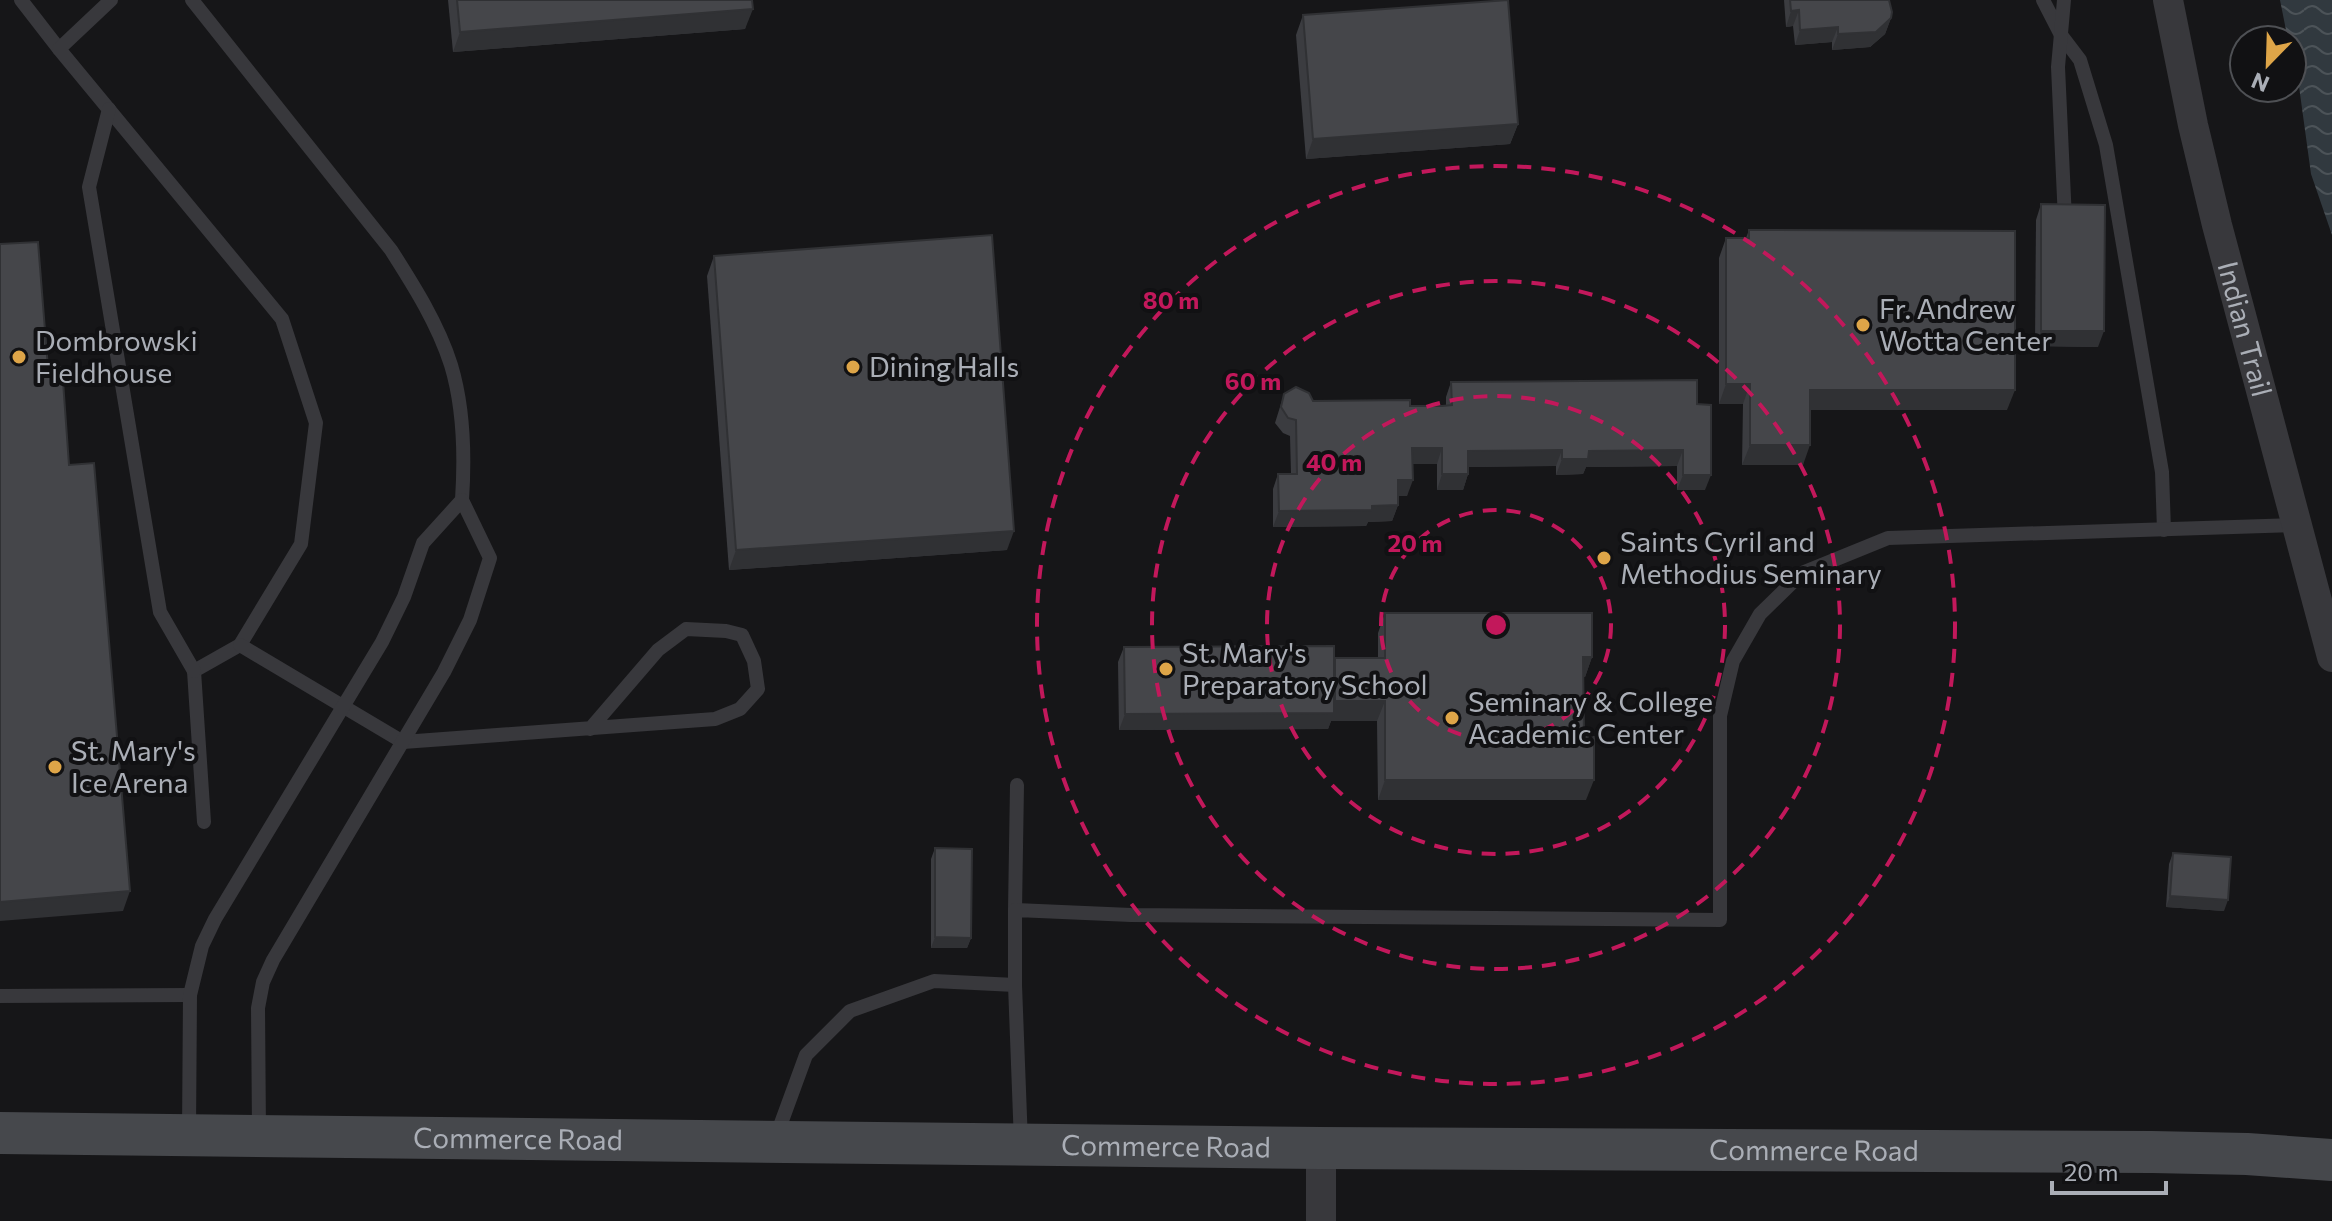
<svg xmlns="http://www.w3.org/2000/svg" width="2332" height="1221" font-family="Commissioner,sans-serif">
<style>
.water{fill:url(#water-waves)}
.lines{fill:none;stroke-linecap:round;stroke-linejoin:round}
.service{stroke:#38383c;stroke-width:14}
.minor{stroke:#38383c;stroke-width:30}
.secondary{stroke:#46484c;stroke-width:42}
.wall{fill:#3b3c40}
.shaded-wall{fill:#303134}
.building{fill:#45464a;stroke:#303134;stroke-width:2}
.ring{fill:none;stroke:#c2185b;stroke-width:4;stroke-dasharray:14 10}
.poi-dot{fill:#dea548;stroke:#111113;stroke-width:3}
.labels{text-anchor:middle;stroke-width:8;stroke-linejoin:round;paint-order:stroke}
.poi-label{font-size:28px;fill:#aaaeb6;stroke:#111113;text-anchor:start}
.street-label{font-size:28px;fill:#aaaeb6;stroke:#111113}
.centre{fill:#c2185b;stroke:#111113;stroke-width:4}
.ring-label{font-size:24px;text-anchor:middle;font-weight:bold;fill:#c2185b;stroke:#111113;stroke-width:8;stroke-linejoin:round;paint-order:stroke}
</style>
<defs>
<pattern id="water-waves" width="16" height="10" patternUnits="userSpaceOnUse" patternTransform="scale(2)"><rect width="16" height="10" fill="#31393f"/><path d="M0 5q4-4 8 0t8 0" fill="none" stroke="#4c5358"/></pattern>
</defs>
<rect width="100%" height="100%" fill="#161618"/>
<!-- water -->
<path class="water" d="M 2280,0 L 2332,0 L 2332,235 L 2311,174 L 2298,79 L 2292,55 L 2292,40 L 2288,40 Z"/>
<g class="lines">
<!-- service -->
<g class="service">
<path d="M 21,0 L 59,49"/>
<path d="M 111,0 L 59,49 L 282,319 L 316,423 L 301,544 L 240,645 L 194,671 L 204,822"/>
<path d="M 192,0 L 391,250 C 414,286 438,324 451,365 C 464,408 465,455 462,500"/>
<path d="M 2043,0 L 2061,35 L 2080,60 L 2106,145 L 2162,472 L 2164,530"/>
<path d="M 2064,0 L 2058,67 L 2065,220"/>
<path d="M 109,109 L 89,187 L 160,612 L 194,671"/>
<path d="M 240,645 L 403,742 L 715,719 L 740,709 L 758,689 L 754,661 L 742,635 L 726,631 L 686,629 L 658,650 L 590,729"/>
<path d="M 1015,910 L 1017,785"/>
<path d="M 0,996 L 190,995"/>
<path d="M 189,1132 L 190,995 L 202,946 L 215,919 L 382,642 L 404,597 L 423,543 L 462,500 L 490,558 L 470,620 L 444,672 L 273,960 L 263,982 L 258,1008 L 259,1131"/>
<path d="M 776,1137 L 806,1055 L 850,1011 L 934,981 L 1015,985"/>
<path d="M 1021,1143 L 1015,985 L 1015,910 L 1131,915 L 1720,920 L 1720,716 L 1733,661 L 1760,614 L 1802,573 L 1888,538 L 2295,525"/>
</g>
<!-- minor -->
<g class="minor">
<path id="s1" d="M 2168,0 L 2193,125 L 2217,225 L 2332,657"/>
<path d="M 1321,1221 L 1321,1148"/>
</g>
<!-- secondary -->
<path class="secondary" id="s2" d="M 0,1133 L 1321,1148 L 2152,1152 L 2247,1154 L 2332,1160"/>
</g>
<!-- wall -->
<g class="wall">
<path d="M 448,0 L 752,0 L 745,29 L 453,52 Z"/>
<path d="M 1784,0 L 1889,0 L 1891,18 L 1885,34 L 1870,47 L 1832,50 L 1832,42 L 1795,45 L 1793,26 L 1786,27 Z"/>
<path d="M 1303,15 L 1518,124 L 1510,144 L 1306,159 L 1296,35 Z"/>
<path d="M 2041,204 L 2098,347 L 2035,346 L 2036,220 Z"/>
<path d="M 1749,230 L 2007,410 L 1810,410 L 1803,465 L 1742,465 L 1743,404 L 1719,404 L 1719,258 L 1726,238 L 1746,238 Z"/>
<path d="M 714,256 L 1007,550 L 729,570 L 707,276 Z"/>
<path d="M 1451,382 L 1697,404 L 1705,490 L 1677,490 L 1677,466 L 1586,467 L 1583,474 L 1556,475 L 1556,466 L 1468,467 L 1468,474 L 1463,490 L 1437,490 L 1437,464 L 1412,464 L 1407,496 L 1398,496 L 1398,505 L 1392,521 L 1368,522 L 1366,526 L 1273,527 L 1273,489 L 1278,474 L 1291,474 L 1290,436 L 1283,433 L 1275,423 L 1284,394 L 1313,401 L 1410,406 L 1446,406 L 1446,397 Z"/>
<path d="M 1385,613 L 1592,657 L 1585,677 L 1583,677 L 1584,737 L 1586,800 L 1378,800 L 1377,721 L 1331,721 L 1328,729 L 1119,730 L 1118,662 L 1124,647 L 1334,662 L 1335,658 L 1378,658 L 1378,633 Z"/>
<path d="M 935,848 L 971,938 L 967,948 L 931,948 L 931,859 Z"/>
<path d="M 2173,853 L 2224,911 L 2166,907 L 2169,864 Z"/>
</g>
<!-- shaded-wall -->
<g class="shaded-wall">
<path d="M 753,9 L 745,29 L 453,52 L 460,32 Z"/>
<path d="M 1799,10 L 1793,26 L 1786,27 L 1791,11 Z"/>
<path d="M 1891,18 L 1885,34 L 1870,47 L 1832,50 L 1838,34 Z"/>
<path d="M 1838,27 L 1832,42 L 1795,45 L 1800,30 Z"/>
<path d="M 1518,124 L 1510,144 L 1306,159 L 1313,139 Z"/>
<path d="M 2041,331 L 2104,331 L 2098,347 L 2035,346 Z"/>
<path d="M 1726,384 L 1750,384 L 1743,404 L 1719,404 Z"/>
<path d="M 1810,390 L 2015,390 L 2007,410 L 1803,410 Z"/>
<path d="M 1750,445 L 1810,445 L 1803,465 L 1742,465 Z"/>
<path d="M 1412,448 L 1442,448 L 1437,464 L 1406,464 Z"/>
<path d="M 1562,450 L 1556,466 L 1462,467 L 1468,451 Z"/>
<path d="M 1683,450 L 1677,466 L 1586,467 L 1583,474 L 1556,475 L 1562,459 L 1589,451 Z"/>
<path d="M 1442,474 L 1468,474 L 1463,490 L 1437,490 Z"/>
<path d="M 1683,475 L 1711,475 L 1705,490 L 1677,490 Z"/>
<path d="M 1398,480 L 1413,480 L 1407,496 L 1392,496 Z"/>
<path d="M 1398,505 L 1392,521 L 1368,522 L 1366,526 L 1273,527 L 1279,511 Z"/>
<path d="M 1014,531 L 1007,550 L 729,570 L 736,550 Z"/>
<path d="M 1583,657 L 1592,657 L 1585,677 L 1576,677 Z"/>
<path d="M 1335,701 L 1385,701 L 1377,721 L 1331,721 L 1328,729 L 1119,730 L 1125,714 L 1331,713 Z"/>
<path d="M 1385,780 L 1594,780 L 1586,800 L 1378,800 Z"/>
<path d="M 130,891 L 123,911 L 0,921 L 0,902 Z"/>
<path d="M 2170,896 L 2228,900 L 2224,911 L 2166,907 Z"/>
<path d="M 935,937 L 971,938 L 967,948 L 931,948 Z"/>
</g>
<!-- building -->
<g class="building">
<path d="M 457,0 L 752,0 L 753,9 L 460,32 Z"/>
<path d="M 1508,0 L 1518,124 L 1313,139 L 1303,15 Z"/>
<path d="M 1790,0 L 1889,0 L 1892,12 L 1891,18 L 1876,32 L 1838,34 L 1838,27 L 1800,30 L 1799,10 L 1791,11 Z"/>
<path d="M 2041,204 L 2105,205 L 2104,331 L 2041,331 Z"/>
<path d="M 1749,230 L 2015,231 L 2015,390 L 1810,390 L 1810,445 L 1750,445 L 1750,384 L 1726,384 L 1726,238 L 1749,238 Z"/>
<path d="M 992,235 L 1014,531 L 736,550 L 714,256 Z"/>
<path d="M 38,242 L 48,368 L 62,367 L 69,465 L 94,463 L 130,891 L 0,902 L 0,244 Z"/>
<path d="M 1697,380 L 1697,404 L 1711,405 L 1711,475 L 1683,475 L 1683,450 L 1589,451 L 1588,459 L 1562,459 L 1562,450 L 1468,451 L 1468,474 L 1442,474 L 1442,448 L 1412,448 L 1413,480 L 1398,480 L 1398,505 L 1372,506 L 1372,510 L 1279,511 L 1278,474 L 1297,474 L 1296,420 L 1288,418 L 1281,407 L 1284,394 L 1296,387 L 1309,393 L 1313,401 L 1410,400 L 1410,406 L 1442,406 L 1452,405 L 1451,382 Z"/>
<path d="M 1385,613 L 1592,613 L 1592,657 L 1583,657 L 1584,737 L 1594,737 L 1594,780 L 1385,780 L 1385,701 L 1335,701 L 1335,658 L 1385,658 Z"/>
<path d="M 1334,646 L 1334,713 L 1125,714 L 1124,647 Z"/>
<path d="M 935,848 L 972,849 L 971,938 L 935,937 Z"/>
<path d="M 2173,853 L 2231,857 L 2228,900 L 2170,896 Z"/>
</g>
<!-- distance rings -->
<g class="ring">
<circle cx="1496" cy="625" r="115"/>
<circle cx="1496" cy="625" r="229"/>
<circle cx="1496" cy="625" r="344"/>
<circle cx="1496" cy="625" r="459"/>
</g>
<!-- markers -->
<g class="poi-dot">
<circle cx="1863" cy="325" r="8"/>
<circle cx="19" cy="357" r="8"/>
<circle cx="853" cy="367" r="8"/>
<circle cx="1604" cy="558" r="8"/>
<circle cx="1166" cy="669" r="8"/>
<circle cx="1452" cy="718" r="8"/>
<circle cx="55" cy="767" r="8"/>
</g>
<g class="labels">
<!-- poi labels -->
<g class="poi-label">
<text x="1879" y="319">Fr. Andrew<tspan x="1879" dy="32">Wotta Center</tspan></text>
<text x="35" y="351">Dombrowski<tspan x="35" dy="32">Fieldhouse</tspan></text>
<text x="869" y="377">Dining Halls</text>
<text x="1620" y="552">Saints Cyril and<tspan x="1620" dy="32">Methodius Seminary</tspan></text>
<text x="1182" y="663">St. Mary's<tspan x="1182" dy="32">Preparatory School</tspan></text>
<text x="1468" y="712">Seminary &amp; College<tspan x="1468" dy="32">Academic Center</tspan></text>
<text x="71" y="761">St. Mary's<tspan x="71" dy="32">Ice Arena</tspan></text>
</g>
<!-- street labels -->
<g class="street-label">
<text dy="10" stroke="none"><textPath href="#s1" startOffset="338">Indian Trail</textPath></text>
<text dy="10" stroke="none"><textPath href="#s2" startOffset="518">Commerce Road</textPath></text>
<text dy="10" stroke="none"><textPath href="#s2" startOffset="1166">Commerce Road</textPath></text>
<text dy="10" stroke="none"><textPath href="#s2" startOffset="1814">Commerce Road</textPath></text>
</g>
</g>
<circle cx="1496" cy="625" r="12" class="centre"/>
<g class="ring-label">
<text x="1171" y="309">80 m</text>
<text x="1253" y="390">60 m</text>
<text x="1334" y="471">40 m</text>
<text x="1415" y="552">20 m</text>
</g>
<!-- north arrow -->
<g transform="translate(2268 64) rotate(203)"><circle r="38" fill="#111113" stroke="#4e5054" stroke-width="2"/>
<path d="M0-6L14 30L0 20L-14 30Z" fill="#dea548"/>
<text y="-12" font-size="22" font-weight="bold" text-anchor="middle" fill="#aaaeb6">N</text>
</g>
<!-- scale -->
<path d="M2052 1181v12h114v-12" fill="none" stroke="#aaaeb6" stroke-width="4"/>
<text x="2064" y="1181" font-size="24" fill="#aaaeb6" stroke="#111113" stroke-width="6" paint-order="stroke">20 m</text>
</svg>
